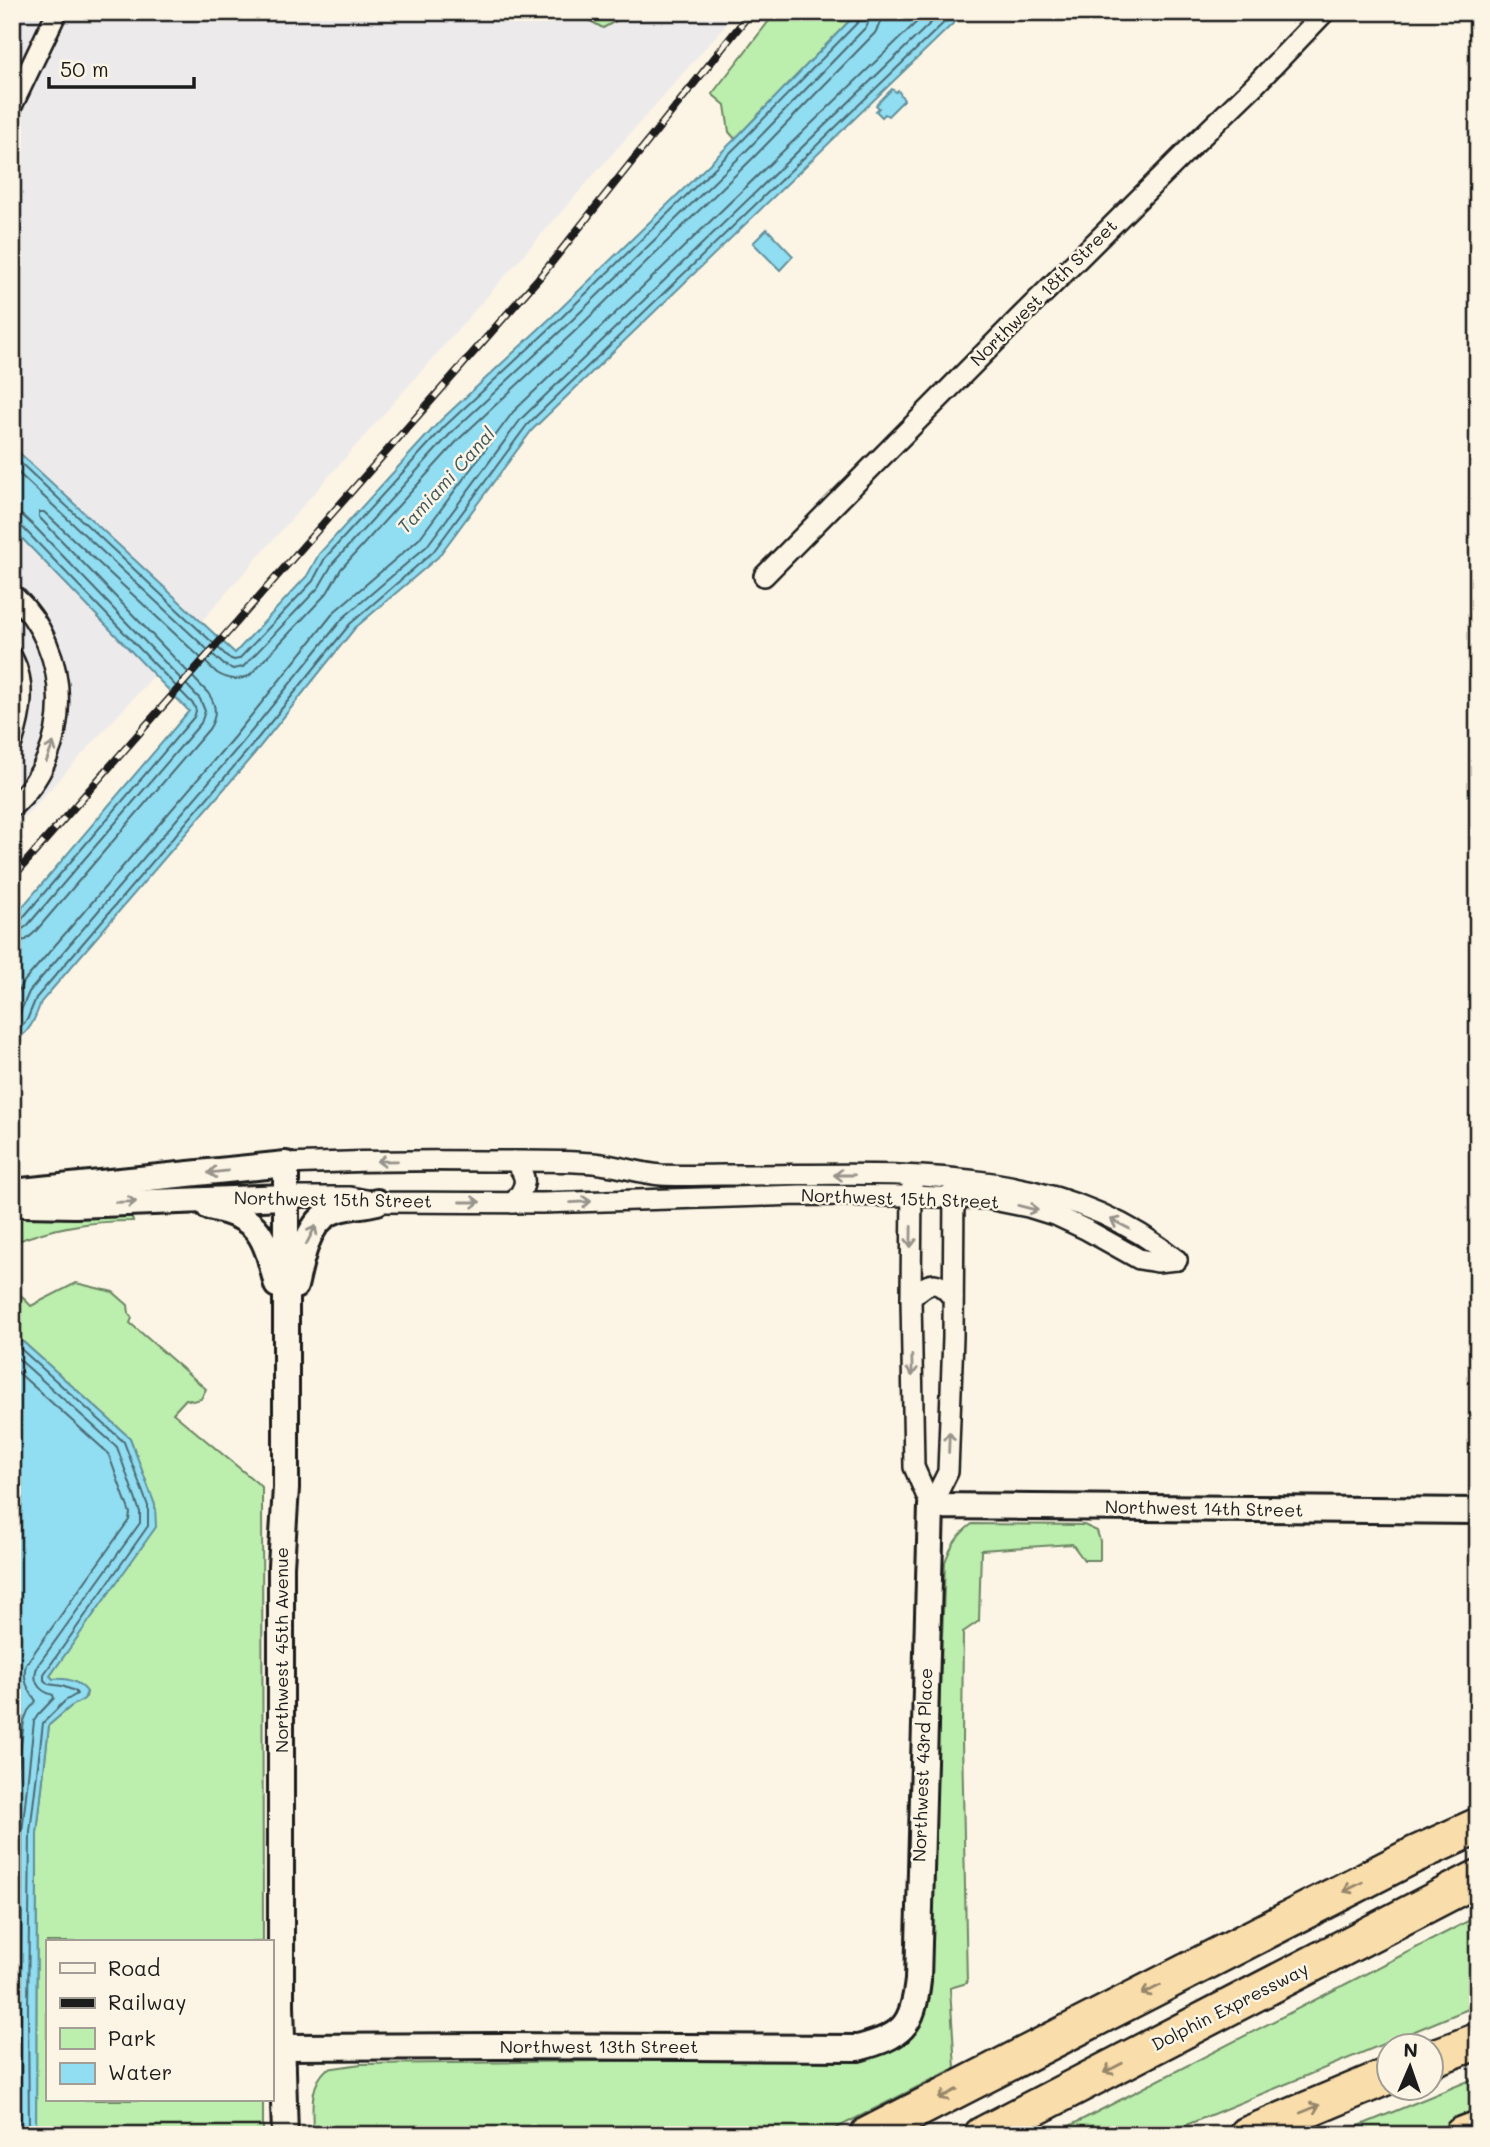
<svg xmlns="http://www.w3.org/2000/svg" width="1490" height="2147" font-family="Mali,sans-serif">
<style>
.built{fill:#edeaeb}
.green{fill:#bceead;stroke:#6c8564;stroke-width:2}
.water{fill:#91ddf1;stroke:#62909c;stroke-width:2}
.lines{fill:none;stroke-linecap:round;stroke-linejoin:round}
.shore{stroke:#4b6971;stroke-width:2}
.minor-casing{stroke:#1c1c1c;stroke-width:24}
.tertiary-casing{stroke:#1c1c1c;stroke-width:30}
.motorway-casing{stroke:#1c1c1c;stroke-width:40}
.minor{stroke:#fcf5e5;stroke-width:19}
.tertiary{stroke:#fcf5e5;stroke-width:24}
.motorway{stroke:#f9ddab;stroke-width:35}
.rail-casing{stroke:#1c1c1c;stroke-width:8}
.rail{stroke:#fcf5e5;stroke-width:5;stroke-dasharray:16;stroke-linecap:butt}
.oneway{stroke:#97938b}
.oneway2{stroke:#96866b}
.labels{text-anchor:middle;stroke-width:5;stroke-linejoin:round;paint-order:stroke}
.street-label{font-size:18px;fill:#1c1c1c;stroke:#fcf5e5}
.water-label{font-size:19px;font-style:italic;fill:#3f565c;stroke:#fcf5e5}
</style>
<rect width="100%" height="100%" fill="#fcf5e5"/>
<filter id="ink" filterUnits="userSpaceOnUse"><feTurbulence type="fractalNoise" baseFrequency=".0143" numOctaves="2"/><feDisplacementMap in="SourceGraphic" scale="14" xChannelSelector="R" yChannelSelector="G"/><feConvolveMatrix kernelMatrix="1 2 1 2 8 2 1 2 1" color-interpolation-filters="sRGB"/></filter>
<g filter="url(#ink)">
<!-- built -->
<path class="built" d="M 12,12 L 737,12 L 143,688 L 12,831 Z"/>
<!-- green -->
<g class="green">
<path d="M 574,12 L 632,12 L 603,28 Z"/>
<path d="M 776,12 L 858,12 L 735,139 L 729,132 L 725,105 L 712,94 Z"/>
<path d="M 131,1216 L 133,1221 C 91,1221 52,1227 13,1243 L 18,1255 L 12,1271 L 12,1217 Z"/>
<path d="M 76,1283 L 113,1292 L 128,1305 L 129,1313 L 132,1318 L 130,1323 L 206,1389 L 201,1399 L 193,1401 L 186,1399 L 173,1413 L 262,1487 L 263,1942 L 47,1942 L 47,2100 L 263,2100 L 263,2135 L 36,2135 L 37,1833 L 49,1725 L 70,1707 L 86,1697 L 87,1692 C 80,1682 65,1678 53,1679 L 50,1676 L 156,1510 L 130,1438 L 12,1332 L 12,1286 L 31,1306 Z"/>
<path d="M 972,1524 L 1084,1525 L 1097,1531 L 1100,1541 L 1100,1560 L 1084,1560 L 1072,1544 L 981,1550 L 979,1621 L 963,1632 L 962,1740 L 967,1983 L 950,1988 L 955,2068 L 823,2135 L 313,2135 C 313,2111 308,2086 327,2069 L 361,2064 L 866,2058 C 901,2048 923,2035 928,1997 L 945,1562 C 951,1546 958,1534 972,1524 Z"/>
<path d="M 1478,1916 L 1478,2005 L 1162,2135 L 1052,2135 Z"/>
<path d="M 1478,2077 L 1478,2115 L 1425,2135 L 1337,2135 Z"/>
</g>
<!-- water -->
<g class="water">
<path d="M 858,12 L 965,12 L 532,430 L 438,557 L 355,628 L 254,754 L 41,1002 C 35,1019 29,1035 12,1042 L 12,919 L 189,711 L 12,528 L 12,446 L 235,653 L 307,576 L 319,554 L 440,421 L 556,313 L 735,139 Z"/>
<path d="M 892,89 L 896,92 L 898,90 L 904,100 L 888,116 L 885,114 L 882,117 L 876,111 L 879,108 L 876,105 Z"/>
<path d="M 767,229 L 793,256 L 780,270 L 753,243 Z"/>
<path d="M 12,1332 L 130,1438 L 155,1505 L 156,1527 L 50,1676 L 53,1679 C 66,1678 79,1681 87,1692 L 84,1699 L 70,1707 L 49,1725 L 37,1833 L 36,2135 L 12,2135 Z"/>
</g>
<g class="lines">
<!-- shore -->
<g class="shore">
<path d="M 12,455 L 229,658 L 234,660 L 239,659 L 313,581 L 325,558 L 445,426 L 561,318 L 739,144 L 860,20 L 862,12"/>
<path d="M 12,467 L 224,665 L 233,669 L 243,667 L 319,587 L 333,563 L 452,432 L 567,325 L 746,151 L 867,26 L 871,12"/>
<path d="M 12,513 L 23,516 L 36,528 L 200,699 L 205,711 L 201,723 L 27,926 L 21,930 L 12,932"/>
<path d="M 12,522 L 19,524 L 29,534 L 194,705 L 196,711 L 194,717 L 21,920 L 12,923"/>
<path d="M 12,942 L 26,940 L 35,932 L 209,729 C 217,717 217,705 208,693 L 39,517 L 39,512 L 44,512 L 217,673 C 228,680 239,681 250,675 L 327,593 L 341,569 L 459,439 L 574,332 L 753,158 L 875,33 L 880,23 L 882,12"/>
<path d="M 12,1004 L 21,985 L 234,737 L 335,611 L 419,539 L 513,412 L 927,12"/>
<path d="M 12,1024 L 19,1015 L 29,992 L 242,743 L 343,618 L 427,546 L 521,419 L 942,12"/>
<path d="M 12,1035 L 27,1020 L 36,998 L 249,749 L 350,624 L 433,552 L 527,425 L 955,12"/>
<path d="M 12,1341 L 124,1442 L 148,1506 L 148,1526 L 44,1674 L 44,1680 L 48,1684 L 62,1686 L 75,1691 L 77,1694 L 65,1701 L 43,1723 L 30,1832 L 28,2009 L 29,2135"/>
<path d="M 12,1353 L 117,1447 L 140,1512 L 140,1523 L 38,1665 C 31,1680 38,1691 53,1695 L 54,1698 L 38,1715 L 34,1721 L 22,1833 L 20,2135"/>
<path d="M 12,1367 L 108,1453 L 130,1513 L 129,1520 L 26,1664 C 22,1680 28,1689 36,1701 L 28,1711 L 24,1721 L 12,1821"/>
</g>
<defs>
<g id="minor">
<path d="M 12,106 L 57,12"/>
<path d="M 764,576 L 1019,318 L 1190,148 L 1256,84 L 1325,12"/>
<path d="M 12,594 C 74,650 74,752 12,807"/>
<path d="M 12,657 C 27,685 21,715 12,743"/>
<path d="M 286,1164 C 353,1161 420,1160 487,1161 C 522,1161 558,1160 593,1163 C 616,1165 638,1173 661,1175 C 682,1176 703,1175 724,1175 C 878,1176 1050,1156 1177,1260"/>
<path d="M 912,1185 L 911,1298 L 914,1467 L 931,1506"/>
<path d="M 286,1197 L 350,1197 L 377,1202 L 542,1203 L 800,1195 L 912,1196 L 988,1199 L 1028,1207 L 1057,1216 L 1087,1230 L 1139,1259 L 1157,1262 L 1177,1260"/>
<path d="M 513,1203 C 527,1186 529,1178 514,1161"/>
<path d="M 911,1298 C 929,1281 937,1278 953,1298"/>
<path d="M 931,1506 L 948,1472 L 953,1337 L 954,1186"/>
</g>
<g id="tertiary">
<path d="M 12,1192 L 286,1164 L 286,1488 L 281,1566 L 281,2006 L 285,2135"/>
<path d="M 24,1204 L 75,1205 L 286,1197"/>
<path d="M 209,1207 C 261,1218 265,1236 277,1285"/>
<path d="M 295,1286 C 302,1259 306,1218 339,1209 C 351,1206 365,1205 377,1202"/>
<path d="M 283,2047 L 499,2046 L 858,2048 C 902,2036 913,2027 918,1980 L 931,1506 L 1478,1511"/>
</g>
<g id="motorway">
<path d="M 1430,2059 L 1478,2041"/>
<path d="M 868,2135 L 1414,1855 L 1478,1826"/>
<path d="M 982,2135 L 1478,1878"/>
<path d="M 1247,2135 L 1388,2076"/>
<path d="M 1462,2135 L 1478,2129"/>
</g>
</defs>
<!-- minor casing -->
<use href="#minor" class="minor-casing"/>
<!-- tertiary casing -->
<use href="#tertiary" class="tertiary-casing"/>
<!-- motorway casing -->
<use href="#motorway" class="motorway-casing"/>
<!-- minor -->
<use href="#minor" class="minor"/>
<!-- tertiary -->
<use href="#tertiary" class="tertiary"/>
<!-- motorway -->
<use href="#motorway" class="motorway"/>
<defs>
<path id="rail" d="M 12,878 L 544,272 L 751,12"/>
</defs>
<!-- rail casing -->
<use href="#rail" class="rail-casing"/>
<!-- rail -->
<use href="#rail" class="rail"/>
</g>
<!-- one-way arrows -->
<defs><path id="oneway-shaft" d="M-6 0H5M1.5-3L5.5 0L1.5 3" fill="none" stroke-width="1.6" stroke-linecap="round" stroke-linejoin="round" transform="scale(1.75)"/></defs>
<g class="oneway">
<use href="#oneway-shaft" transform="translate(50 752) rotate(-69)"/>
<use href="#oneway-shaft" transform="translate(387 1161) rotate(179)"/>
<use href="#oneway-shaft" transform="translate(218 1172) rotate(174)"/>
<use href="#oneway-shaft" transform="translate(844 1175) rotate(-180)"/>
<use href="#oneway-shaft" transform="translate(126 1202) rotate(-2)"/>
<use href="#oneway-shaft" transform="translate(470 1202)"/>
<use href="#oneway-shaft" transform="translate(581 1202) rotate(-3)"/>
<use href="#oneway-shaft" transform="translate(1028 1208) rotate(14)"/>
<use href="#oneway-shaft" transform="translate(1120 1224) rotate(-153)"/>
<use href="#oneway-shaft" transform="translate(311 1235) rotate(-63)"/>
<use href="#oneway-shaft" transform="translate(911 1237) rotate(91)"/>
<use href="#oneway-shaft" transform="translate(912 1366) rotate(89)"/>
<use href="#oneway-shaft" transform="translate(949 1442) rotate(-88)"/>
</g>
<g class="oneway2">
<use href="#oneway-shaft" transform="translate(1353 1887) rotate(153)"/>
<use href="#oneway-shaft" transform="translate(1151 1990) rotate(153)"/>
<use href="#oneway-shaft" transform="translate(1113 2068) rotate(153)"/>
<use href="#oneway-shaft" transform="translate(948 2094) rotate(153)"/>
<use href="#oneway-shaft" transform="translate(1310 2109) rotate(-22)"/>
</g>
</g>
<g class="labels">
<!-- street labels -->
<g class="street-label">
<text transform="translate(1044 293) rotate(-45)" y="6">Northwest 18th Street</text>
<text transform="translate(900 1199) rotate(2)" y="6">Northwest 15th Street</text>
<text transform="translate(333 1200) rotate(1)" y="6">Northwest 15th Street</text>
<text transform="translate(1204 1509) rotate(1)" y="6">Northwest 14th Street</text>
<text transform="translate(282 1650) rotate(-90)" y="6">Northwest 45th Avenue</text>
<text transform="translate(923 1765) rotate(-88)" y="6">Northwest 43rd Place</text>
<text transform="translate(1230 2007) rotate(-27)" y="6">Dolphin Expressway</text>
<text x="599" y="2053">Northwest 13th Street</text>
</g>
<!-- water labels -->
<g class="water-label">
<text transform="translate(446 480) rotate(-48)" y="7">Tamiami Canal</text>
</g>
</g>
<!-- margin -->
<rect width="1490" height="2147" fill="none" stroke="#fcf5e5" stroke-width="42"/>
<rect x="21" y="21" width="1448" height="2105" fill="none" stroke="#1c1c1c" stroke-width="2.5" filter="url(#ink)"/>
<!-- legend -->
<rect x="46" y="1940" width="228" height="161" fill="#fcf5e5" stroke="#a29e95" stroke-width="2"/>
<rect x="60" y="1963" width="35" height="10" fill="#fcf5e5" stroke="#a29e95" stroke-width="2"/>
<text x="108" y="1976" font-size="21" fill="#1c1c1c">Road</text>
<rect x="60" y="1998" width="35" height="10" fill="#1c1c1c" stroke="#a29e95" stroke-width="2"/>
<text x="108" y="2010" font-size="21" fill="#1c1c1c">Railway</text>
<rect x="60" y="2028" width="35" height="21" fill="#bceead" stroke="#a29e95" stroke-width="2"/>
<text x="108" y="2046" font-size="21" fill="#1c1c1c">Park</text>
<rect x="60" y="2063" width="35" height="21" fill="#91ddf1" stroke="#a29e95" stroke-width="2"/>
<text x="108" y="2080" font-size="21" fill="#1c1c1c">Water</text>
<!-- north arrow -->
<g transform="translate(1410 2067) rotate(2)"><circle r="33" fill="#fcf5e5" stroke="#a29e95" stroke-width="2"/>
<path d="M0-5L12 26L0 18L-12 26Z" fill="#1c1c1c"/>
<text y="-10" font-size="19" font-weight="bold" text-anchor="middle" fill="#1c1c1c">N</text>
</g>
<!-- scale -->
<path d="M49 77v10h145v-10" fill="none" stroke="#1c1c1c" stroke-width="3.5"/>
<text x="60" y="77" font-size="21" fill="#1c1c1c" stroke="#fcf5e5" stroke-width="5" paint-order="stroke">50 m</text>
</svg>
